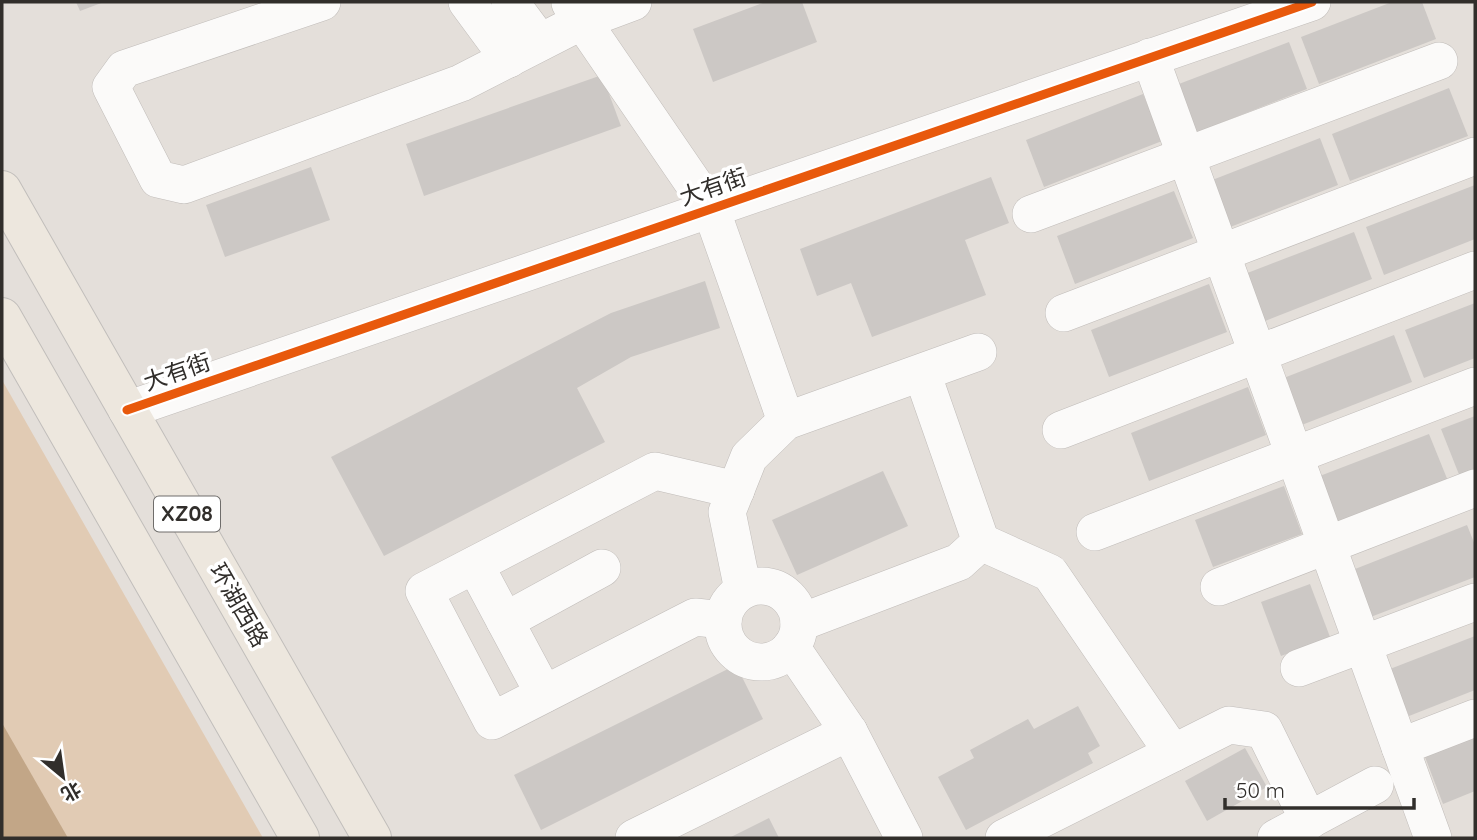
<svg xmlns="http://www.w3.org/2000/svg" width="1477" height="840" font-family="Quicksand,'Noto Sans SC',sans-serif">
<style>
.green{fill:#e1cbb4}
.water{fill:#c2a687}
.building{fill:#ccc8c5}
.lines{fill:none;stroke-linecap:round;stroke-linejoin:round}
.minor-casing{stroke:#c0bcb9;stroke-width:38}
.major-casing{stroke:#c1bebb;stroke-width:40}
.minor{stroke:#fbfaf9;stroke-width:37}
.major{stroke:#ede7de;stroke-width:38}
.cycleway-casing{stroke:#fff;stroke-width:13}
.cycleway{stroke:#e8590c;stroke-width:9}
.labels{text-anchor:middle;stroke-width:7;stroke-linejoin:round;paint-order:stroke}
.shield{fill:#fff;stroke:#6f6d6b;stroke-width:2}
.shield-label{font-size:21px;font-weight:bold;fill:#312e2b}
.street-label{font-size:23px;fill:#312e2b;stroke:#fff}
</style>
<rect width="100%" height="100%" fill="#e4dfda"/>
<!-- green -->
<path class="green" d="M 2,380 L 263,838 L 2,838 Z"/>
<!-- water -->
<path class="water" d="M 2,723 L 68,838 L 2,838 Z"/>
<!-- building -->
<g class="building">
<path d="M 76,2 L 104,2 L 80,11 Z"/>
<path d="M 765,2 L 802,2 L 817,42 L 713,82 L 693,29 Z"/>
<path d="M 1392,2 L 1422,2 L 1436,39 L 1319,84 L 1301,37 Z"/>
<path d="M 1289,42 L 1307,89 L 1190,135 L 1171,87 Z"/>
<path d="M 602,75 L 621,126 L 424,196 L 406,144 Z"/>
<path d="M 1449,88 L 1468,136 L 1350,181 L 1332,134 Z"/>
<path d="M 1143,94 L 1162,141 L 1044,187 L 1026,140 Z"/>
<path d="M 1320,138 L 1338,185 L 1220,231 L 1202,184 Z"/>
<path d="M 311,167 L 330,220 L 225,257 L 206,205 Z"/>
<path d="M 991,177 L 1009,223 L 965,240 L 986,295 L 872,337 L 851,283 L 817,296 L 800,249 Z"/>
<path d="M 1475,185 L 1475,239 L 1384,275 L 1366,227 Z"/>
<path d="M 1174,191 L 1193,238 L 1075,284 L 1057,236 Z"/>
<path d="M 1354,232 L 1372,279 L 1255,325 L 1237,277 Z"/>
<path d="M 705,281 L 720,328 L 631,357 L 577,388 L 605,442 L 384,556 L 331,457 L 611,313 Z"/>
<path d="M 1209,284 L 1227,332 L 1109,377 L 1091,330 Z"/>
<path d="M 1475,303 L 1475,358 L 1424,378 L 1405,330 Z"/>
<path d="M 1394,335 L 1412,382 L 1294,428 L 1276,381 Z"/>
<path d="M 1248,387 L 1266,435 L 1149,481 L 1131,433 Z"/>
<path d="M 1475,416 L 1475,471 L 1460,477 L 1441,429 Z"/>
<path d="M 1429,434 L 1448,481 L 1330,527 L 1312,479 Z"/>
<path d="M 883,471 L 908,526 L 797,575 L 772,520 Z"/>
<path d="M 1284,486 L 1302,534 L 1213,567 L 1195,520 Z"/>
<path d="M 1467,525 L 1475,545 L 1475,577 L 1368,618 L 1350,571 Z"/>
<path d="M 1310,584 L 1330,637 L 1281,656 L 1261,602 Z"/>
<path d="M 1475,636 L 1475,690 L 1409,716 L 1390,669 Z"/>
<path d="M 736,665 L 763,719 L 541,830 L 514,775 Z"/>
<path d="M 1078,706 L 1100,746 L 1088,753 L 1093,763 L 966,830 L 938,777 L 974,758 L 970,750 L 1028,719 L 1034,729 Z"/>
<path d="M 1475,737 L 1475,791 L 1443,804 L 1425,757 Z"/>
<path d="M 1245,748 L 1267,787 L 1207,821 L 1185,781 Z"/>
<path d="M 769,818 L 779,838 L 729,838 Z"/>
</g>
<g class="lines">
<defs>
<g id="minor">
<path d="M 322,2 L 124,69 L 111,87 L 158,179 L 184,185 L 461,83 L 582,21 L 633,2"/>
<path d="M 467,2 L 509,59"/>
<path d="M 510,2 L 540,42"/>
<path d="M 570,3 L 711,209 L 786,421"/>
<path d="M 1150,57 L 1433,838"/>
<path d="M 1031,214 L 1439,61"/>
<path d="M 1064,313 L 1475,156"/>
<path d="M 127,410 L 1312,2"/>
<path d="M 1061,430 L 1475,270"/>
<path d="M 1095,532 L 1475,386"/>
<path d="M 981,542 L 1050,573 L 1173,753"/>
<path d="M 475,565 L 544,694"/>
<circle cx="761" cy="624" r="38"/>
<path d="M 1219,587 L 1475,488"/>
<path d="M 743,590 L 727,512 L 749,457 L 786,421 L 978,352"/>
<path d="M 723,620 L 695,617 L 492,721 L 424,591 L 655,471 L 736,490"/>
<path d="M 505,621 L 602,568"/>
<path d="M 799,623 L 959,562 L 981,542 L 922,373"/>
<path d="M 791,647 L 849,732 L 904,838"/>
<path d="M 1299,668 L 1475,602"/>
<path d="M 1400,747 L 1475,718"/>
<path d="M 634,838 L 849,732"/>
<path d="M 1004,838 L 1229,725 L 1264,730 L 1309,821"/>
<path d="M 1276,838 L 1375,785"/>
</g>
<g id="major">
<path d="M 2,190 L 372,838"/>
<path d="M 2,317 L 300,838"/>
</g>
</defs>
<!-- minor casing -->
<use href="#minor" class="minor-casing"/>
<!-- major casing -->
<use href="#major" class="major-casing"/>
<!-- minor -->
<use href="#minor" class="minor"/>
<!-- major -->
<use href="#major" class="major"/>
<defs>
<path id="cycleway" d="M 127,410 L 1312,2"/>
</defs>
<!-- cycleway casing -->
<use href="#cycleway" class="cycleway-casing"/>
<!-- cycleway -->
<use href="#cycleway" class="cycleway"/>
</g>
<g class="labels">
<!-- shield labels -->
<rect class="shield" x="154" y="496.5" width="66" height="35" rx="5"/>
<g class="shield-label">
<text x="187" y="521">XZ08</text>
</g>
<!-- street labels -->
<g class="street-label">
<text transform="translate(713 187) rotate(-19)" y="8">大有街</text>
<text transform="translate(177 372) rotate(-19)" y="8">大有街</text>
<text transform="translate(239 605) rotate(60)" y="8">环湖西路</text>
</g>
</g>
<!-- border -->
<rect width="1477" height="840" fill="none" stroke="#312e2b" stroke-width="7"/>
<!-- north arrow -->
<g transform="translate(63 777) rotate(151)" stroke="#ffffff" stroke-width="5" paint-order="stroke">
<path d="M0-5L12 26L0 18L-12 26Z" fill="#312e2b"/>
<text y="-10" font-size="19" font-weight="bold" text-anchor="middle" fill="#312e2b">北</text>
</g>
<!-- scale -->
<path d="M1225 798v10h189v-10" fill="none" stroke="#312e2b" stroke-width="3.5"/>
<text x="1236" y="798" font-size="21" fill="#312e2b" stroke="#ffffff" stroke-width="5" paint-order="stroke">50 m</text>
</svg>
